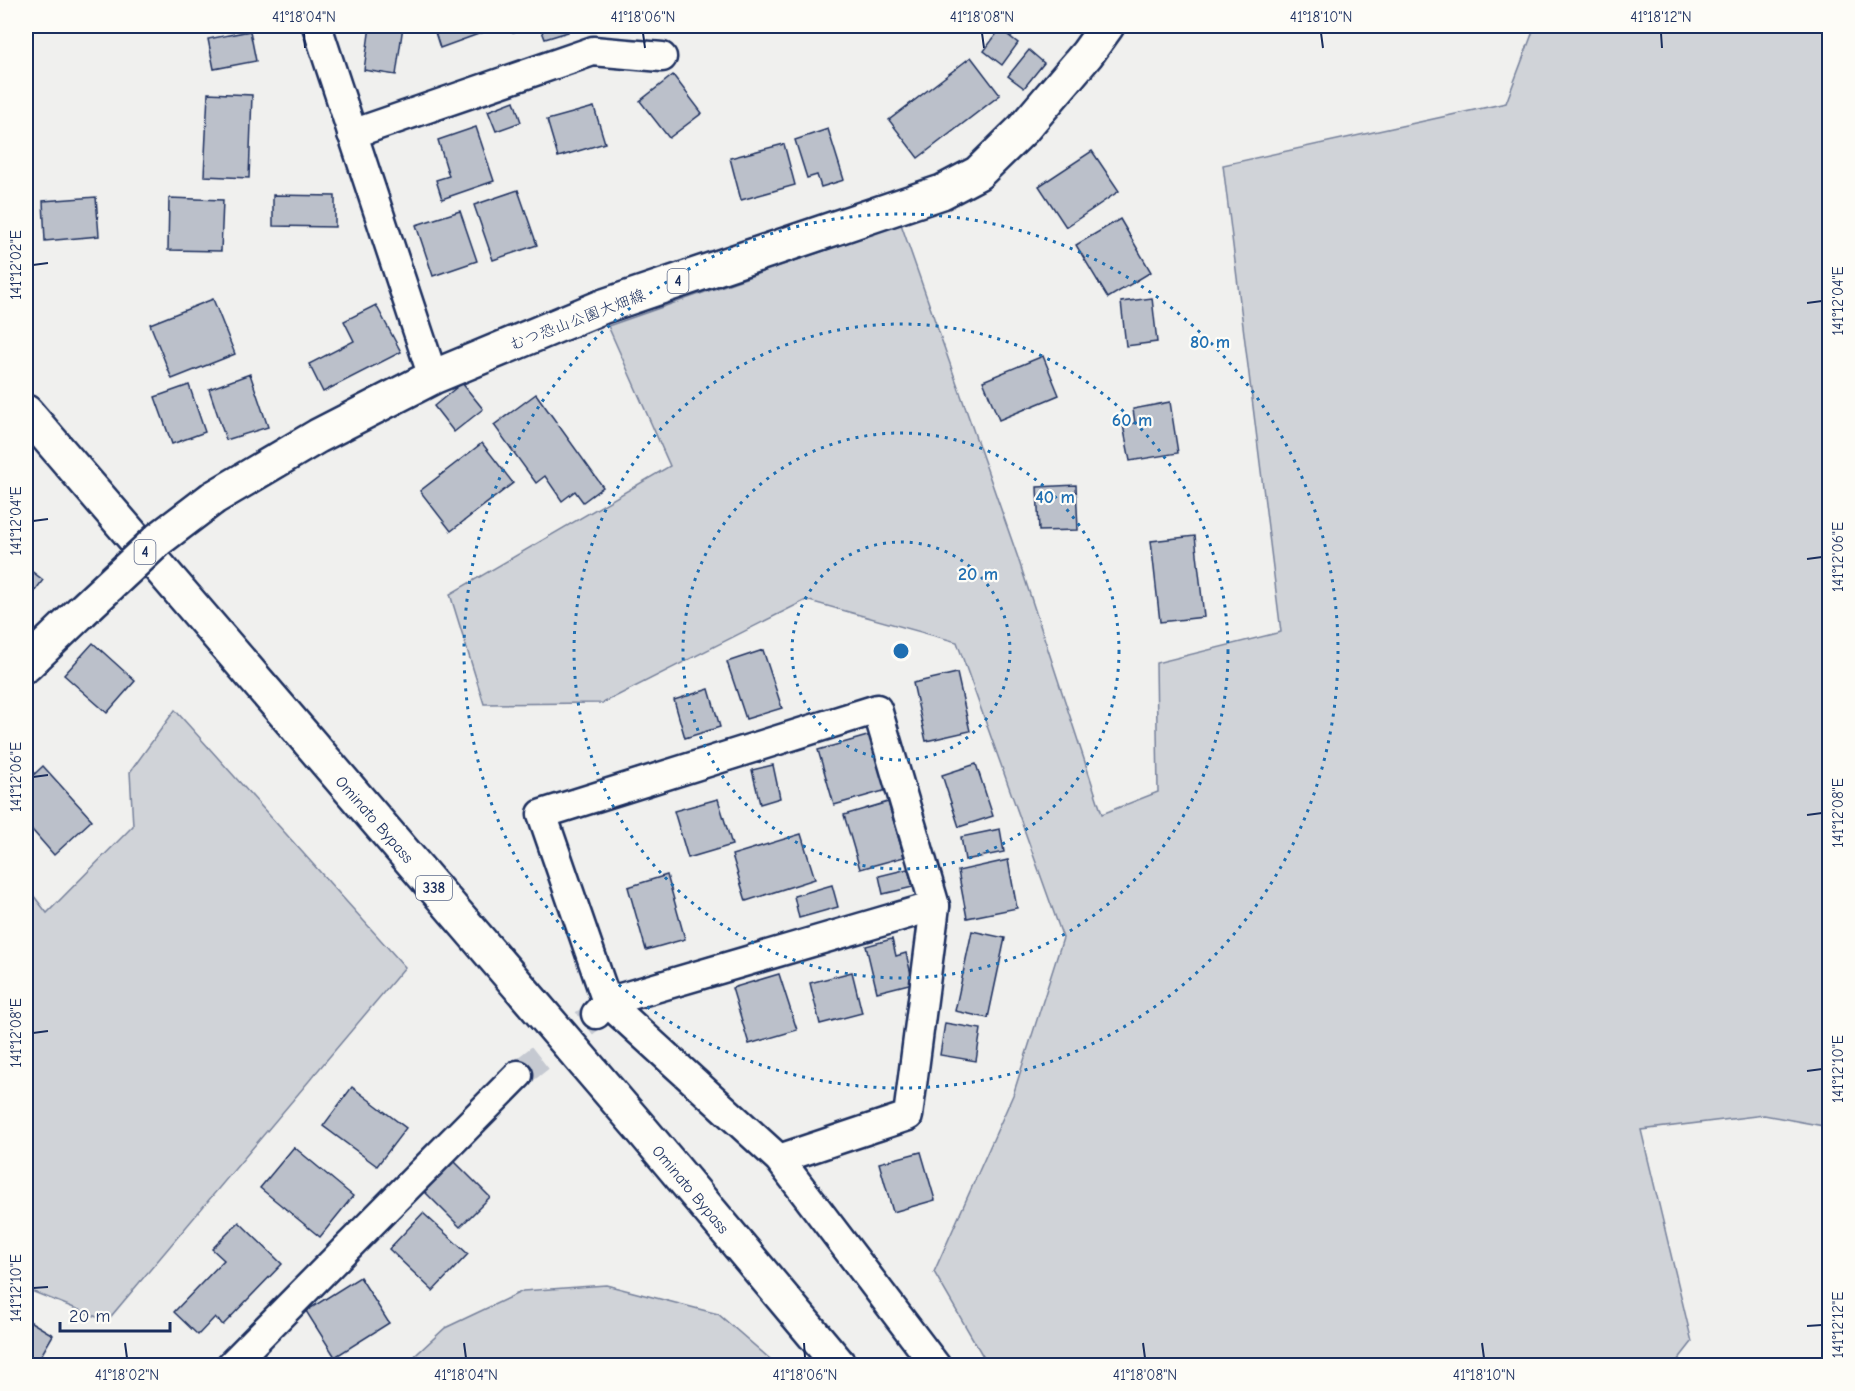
<svg xmlns="http://www.w3.org/2000/svg" width="1855" height="1391" font-family="'Comic Neue','Klee One',sans-serif">
<style>
.green{fill:#d0d3d8;stroke:#76819b;stroke-width:1.5}
.building{fill:#bbc0ca;stroke:#1b2f5e;stroke-width:1.5}
.lines{fill:none;stroke-linecap:round;stroke-linejoin:round}
.minor-tunnel{stroke:#c5c9d1;stroke-width:28;stroke-dasharray:28 14;stroke-linecap:butt}
.minor-casing{stroke:#1b2f5e;stroke-width:33}
.primary-casing{stroke:#1b2f5e;stroke-width:38}
.trunk-casing{stroke:#1b2f5e;stroke-width:38}
.minor{stroke:#fdfcf7;stroke-width:28}
.primary{stroke:#fdfcf7;stroke-width:33}
.trunk{stroke:#fdfcf7;stroke-width:33}
.primary-bridge-casing{stroke:#1b2f5e;stroke-width:38;stroke-linecap:butt}
.primary-bridge{stroke:#fdfcf7;stroke-width:33}
.ticks{fill:none;stroke:#1b2f5e;stroke-width:2}
.ring{fill:none;stroke:#1f6fb2;stroke-width:3;stroke-dasharray:3 6}
.labels{text-anchor:middle;stroke-width:4.5;stroke-linejoin:round;paint-order:stroke}
.shield{fill:#fdfcf7;stroke:#5f6c8c;stroke-width:1.5}
.shield-label{font-size:15px;font-weight:bold;fill:#1b2f5e}
.street-label{font-size:16px;fill:#1b2f5e;stroke:#fdfcf7}
.centre{fill:#1f6fb2;stroke:#fdfcf7;stroke-width:3}
.ring-label{font-size:18px;text-anchor:middle;font-weight:bold;fill:#1f6fb2;stroke:#fdfcf7;stroke-width:4.5;stroke-linejoin:round;paint-order:stroke}
.neatline{fill:none;stroke:#1b2f5e;stroke-width:2}
.ticks-label{font-size:15px;text-anchor:middle;fill:#1b2f5e}
</style>
<rect width="100%" height="100%" fill="#f0f0ee"/>
<filter id="ink" filterUnits="userSpaceOnUse"><feTurbulence type="fractalNoise" baseFrequency=".0167" numOctaves="2"/><feDisplacementMap in="SourceGraphic" scale="12" xChannelSelector="R" yChannelSelector="G"/><feConvolveMatrix kernelMatrix="1 2 1 2 8 2 1 2 1" color-interpolation-filters="sRGB"/></filter>
<g filter="url(#ink)">
<!-- green -->
<g class="green">
<path d="M 1535,26 L 1829,26 L 1829,1127 L 1764,1115 L 1641,1130 L 1692,1342 L 1674,1365 L 988,1365 L 934,1272 L 1013,1095 L 1063,938 L 957,642 L 806,600 L 603,703 L 484,704 L 450,594 L 670,466 L 608,326 L 901,224 L 1017,555 L 1102,814 L 1158,792 L 1156,663 L 1281,632 L 1223,165 L 1506,103 Z"/>
<path d="M 175,710 L 405,967 L 107,1321 L 26,1289 L 26,886 L 47,913 L 133,826 L 130,772 Z"/>
<path d="M 606,1285 L 718,1314 L 777,1365 L 405,1365 L 445,1328 L 523,1291 Z"/>
</g>
<!-- building -->
<g class="building">
<path d="M 370,26 L 403,26 L 396,75 L 364,70 Z"/>
<path d="M 433,26 L 482,26 L 484,32 L 440,48 Z"/>
<path d="M 510,26 L 536,26 L 513,33 Z"/>
<path d="M 540,26 L 566,26 L 568,32 L 545,39 Z"/>
<path d="M 1000,29 L 1018,43 L 1002,65 L 984,51 Z"/>
<path d="M 250,31 L 256,61 L 214,69 L 208,39 Z"/>
<path d="M 1029,50 L 1044,63 L 1024,88 L 1008,76 Z"/>
<path d="M 971,57 L 1000,95 L 918,158 L 889,120 Z"/>
<path d="M 673,75 L 702,113 L 669,138 L 640,101 Z"/>
<path d="M 208,93 L 252,95 L 249,178 L 204,176 Z"/>
<path d="M 514,101 L 521,122 L 496,131 L 488,111 Z"/>
<path d="M 594,107 L 605,143 L 558,157 L 547,120 Z"/>
<path d="M 476,127 L 494,181 L 442,199 L 436,180 L 449,176 L 438,140 Z"/>
<path d="M 828,129 L 844,180 L 821,187 L 817,175 L 807,178 L 795,140 Z"/>
<path d="M 784,144 L 795,185 L 741,200 L 730,158 Z"/>
<path d="M 1092,151 L 1119,191 L 1066,227 L 1039,186 Z"/>
<path d="M 518,190 L 537,245 L 493,260 L 474,205 Z"/>
<path d="M 273,195 L 335,196 L 335,227 L 273,226 Z"/>
<path d="M 96,197 L 99,236 L 45,241 L 43,201 Z"/>
<path d="M 169,198 L 223,200 L 221,251 L 168,250 Z"/>
<path d="M 460,211 L 477,261 L 433,276 L 416,225 Z"/>
<path d="M 1120,219 L 1151,272 L 1108,298 L 1076,245 Z"/>
<path d="M 1152,298 L 1157,342 L 1126,346 L 1121,302 Z"/>
<path d="M 213,299 L 235,354 L 172,379 L 150,324 Z"/>
<path d="M 376,305 L 401,352 L 323,392 L 309,364 L 354,341 L 344,321 Z"/>
<path d="M 1043,356 L 1059,395 L 999,420 L 983,381 Z"/>
<path d="M 250,374 L 268,427 L 226,440 L 209,389 Z"/>
<path d="M 462,383 L 483,409 L 454,432 L 434,406 Z"/>
<path d="M 189,385 L 205,432 L 172,444 L 155,397 Z"/>
<path d="M 536,394 L 603,487 L 583,502 L 575,491 L 562,501 L 545,476 L 536,483 L 494,425 Z"/>
<path d="M 1170,402 L 1178,453 L 1130,461 L 1123,425 L 1135,423 L 1133,409 Z"/>
<path d="M 482,443 L 513,483 L 451,531 L 420,491 Z"/>
<path d="M 1076,485 L 1078,530 L 1039,531 L 1037,487 Z"/>
<path d="M 1195,536 L 1204,617 L 1160,622 L 1151,541 Z"/>
<path d="M 26,567 L 43,580 L 26,603 Z"/>
<path d="M 93,643 L 135,681 L 107,713 L 64,675 Z"/>
<path d="M 763,650 L 782,708 L 746,719 L 727,662 Z"/>
<path d="M 957,673 L 970,731 L 926,741 L 913,683 Z"/>
<path d="M 709,689 L 720,727 L 685,738 L 674,700 Z"/>
<path d="M 871,735 L 887,790 L 834,805 L 818,750 Z"/>
<path d="M 976,764 L 993,816 L 959,827 L 942,775 Z"/>
<path d="M 773,765 L 780,798 L 760,804 L 752,770 Z"/>
<path d="M 43,766 L 92,820 L 54,855 L 26,823 L 26,782 Z"/>
<path d="M 718,799 L 732,845 L 688,858 L 674,811 Z"/>
<path d="M 888,802 L 904,857 L 860,869 L 844,815 Z"/>
<path d="M 1000,829 L 1004,852 L 965,860 L 961,837 Z"/>
<path d="M 801,834 L 815,879 L 746,901 L 732,855 Z"/>
<path d="M 1008,860 L 1017,908 L 967,918 L 958,871 Z"/>
<path d="M 908,869 L 913,887 L 883,894 L 879,876 Z"/>
<path d="M 667,875 L 685,939 L 646,950 L 628,887 Z"/>
<path d="M 832,885 L 838,907 L 799,918 L 794,896 Z"/>
<path d="M 972,931 L 1005,938 L 988,1018 L 955,1011 Z"/>
<path d="M 892,939 L 896,956 L 906,953 L 913,983 L 877,992 L 866,946 Z"/>
<path d="M 852,972 L 862,1013 L 820,1024 L 810,983 Z"/>
<path d="M 779,974 L 797,1030 L 749,1044 L 732,988 Z"/>
<path d="M 945,1023 L 981,1029 L 976,1061 L 940,1055 Z"/>
<path d="M 352,1087 L 406,1128 L 377,1166 L 323,1126 Z"/>
<path d="M 294,1147 L 353,1196 L 320,1237 L 260,1188 Z"/>
<path d="M 921,1152 L 935,1200 L 893,1212 L 879,1163 Z"/>
<path d="M 453,1160 L 490,1197 L 460,1227 L 423,1190 Z"/>
<path d="M 423,1213 L 468,1254 L 433,1291 L 389,1249 Z"/>
<path d="M 239,1222 L 282,1264 L 223,1325 L 215,1317 L 198,1335 L 174,1312 L 224,1260 L 212,1249 Z"/>
<path d="M 360,1277 L 389,1323 L 335,1357 L 306,1311 Z"/>
<path d="M 26,1319 L 53,1335 L 35,1366 L 26,1366 Z"/>
</g>
<g class="lines">
<!-- minor-tunnel -->
<path class="minor-tunnel" d="M 518,1075 L 595,1015"/>
<defs>
<g id="minor">
<path d="M 317,26 L 433,377"/>
<path d="M 352,134 L 593,51 L 662,57"/>
<path d="M 596,1014 L 607,1002 L 935,906"/>
<path d="M 779,1159 L 908,1116 L 935,906 L 877,709 L 542,814 L 607,1002 L 779,1159 L 936,1366"/>
<path d="M 230,1366 L 518,1075"/>
</g>
<g id="primary">
<path d="M 213,498 L 318,436 L 433,377 L 604,306 L 942,192 L 978,173 L 1023,129 L 1087,54 L 1107,26"/>
<path d="M 26,665 L 82,611"/>
</g>
<path id="trunk" d="M 26,412 L 643,1131 L 840,1366"/>
</defs>
<!-- minor casing -->
<use href="#minor" class="minor-casing"/>
<!-- primary casing -->
<use href="#primary" class="primary-casing"/>
<!-- trunk casing -->
<use href="#trunk" class="trunk-casing"/>
<!-- minor -->
<use href="#minor" class="minor"/>
<!-- primary -->
<use href="#primary" class="primary"/>
<!-- trunk -->
<use href="#trunk" class="trunk"/>
<defs>
<path id="primary-bridge" d="M 82,611 L 159,539 L 213,498"/>
</defs>
<!-- primary-bridge casing -->
<use href="#primary-bridge" class="primary-bridge-casing"/>
<!-- primary-bridge -->
<use href="#primary-bridge" class="primary-bridge"/>
</g>
</g>
<!-- ticks -->
<path class="ticks" d="M 304,33 L 305,48M 643,33 L 645,48M 982,33 L 984,48M 1321,33 L 1323,48M 1661,33 L 1662,48M 33,265 L 48,263M 1807,303 L 1822,301M 33,521 L 48,519M 1807,559 L 1822,557M 33,777 L 48,775M 1807,815 L 1822,813M 33,1033 L 48,1031M 1807,1071 L 1822,1069M 33,1288 L 48,1287M 1807,1326 L 1822,1325M 125,1343 L 127,1358M 464,1343 L 466,1358M 804,1343 L 805,1358M 1143,1343 L 1145,1358M 1482,1343 L 1484,1358"/>
<!-- distance rings -->
<g class="ring">
<circle cx="901" cy="651" r="109"/>
<circle cx="901" cy="651" r="218"/>
<circle cx="901" cy="651" r="327"/>
<circle cx="901" cy="651" r="437"/>
</g>
<g class="labels">
<!-- shield labels -->
<g class="shield">
<rect x="667.5" y="269" width="21" height="24" rx="4.5"/>
<rect x="134.5" y="540" width="21" height="24" rx="4.5"/>
<rect x="416" y="876" width="36" height="24" rx="4.5"/>
</g>
<g class="shield-label">
<text x="678" y="286">4</text>
<text x="145" y="557">4</text>
<text x="434" y="893">338</text>
</g>
<!-- street labels -->
<g class="street-label">
<text transform="translate(577 319) rotate(-21)" y="6">むつ恐山公園大畑線</text>
<text transform="translate(375 819) rotate(49)" y="6">Ominato Bypass</text>
<text transform="translate(691 1189) rotate(50)" y="6">Ominato Bypass</text>
</g>
</g>
<circle cx="901" cy="651" r="9" class="centre"/>
<g class="ring-label">
<text x="1210" y="348">80 m</text>
<text x="1132" y="426">60 m</text>
<text x="1055" y="503">40 m</text>
<text x="978" y="580">20 m</text>
</g>
<!-- margin -->
<rect width="1855" height="1391" fill="none" stroke="#fdfcf7" stroke-width="66"/>
<!-- scale -->
<path d="M60 1322v9h110v-9" fill="none" stroke="#1b2f5e" stroke-width="3"/>
<text x="69" y="1322" font-size="18" fill="#1b2f5e" stroke="#fdfcf7" stroke-width="4.5" paint-order="stroke">20 m</text>
<rect x="33" y="33" width="1789" height="1325" class="neatline"/>
<g class="ticks-label">
<text x="304" y="22">41°18'04"N</text>
<text x="643" y="22">41°18'06"N</text>
<text x="982" y="22">41°18'08"N</text>
<text x="1321" y="22">41°18'10"N</text>
<text x="1661" y="22">41°18'12"N</text>
<text transform="translate(16 265) rotate(-90)" y="5">141°12'02"E</text>
<text transform="translate(1838 301) rotate(-90)" y="5">141°12'04"E</text>
<text transform="translate(16 521) rotate(-90)" y="5">141°12'04"E</text>
<text transform="translate(1838 557) rotate(-90)" y="5">141°12'06"E</text>
<text transform="translate(16 777) rotate(-90)" y="5">141°12'06"E</text>
<text transform="translate(1838 813) rotate(-90)" y="5">141°12'08"E</text>
<text transform="translate(16 1033) rotate(-90)" y="5">141°12'08"E</text>
<text transform="translate(1838 1069) rotate(-90)" y="5">141°12'10"E</text>
<text transform="translate(16 1288) rotate(-90)" y="5">141°12'10"E</text>
<text transform="translate(1838 1325) rotate(-90)" y="5">141°12'12"E</text>
<text x="127" y="1380">41°18'02"N</text>
<text x="466" y="1380">41°18'04"N</text>
<text x="805" y="1380">41°18'06"N</text>
<text x="1145" y="1380">41°18'08"N</text>
<text x="1484" y="1380">41°18'10"N</text>
</g>
</svg>
